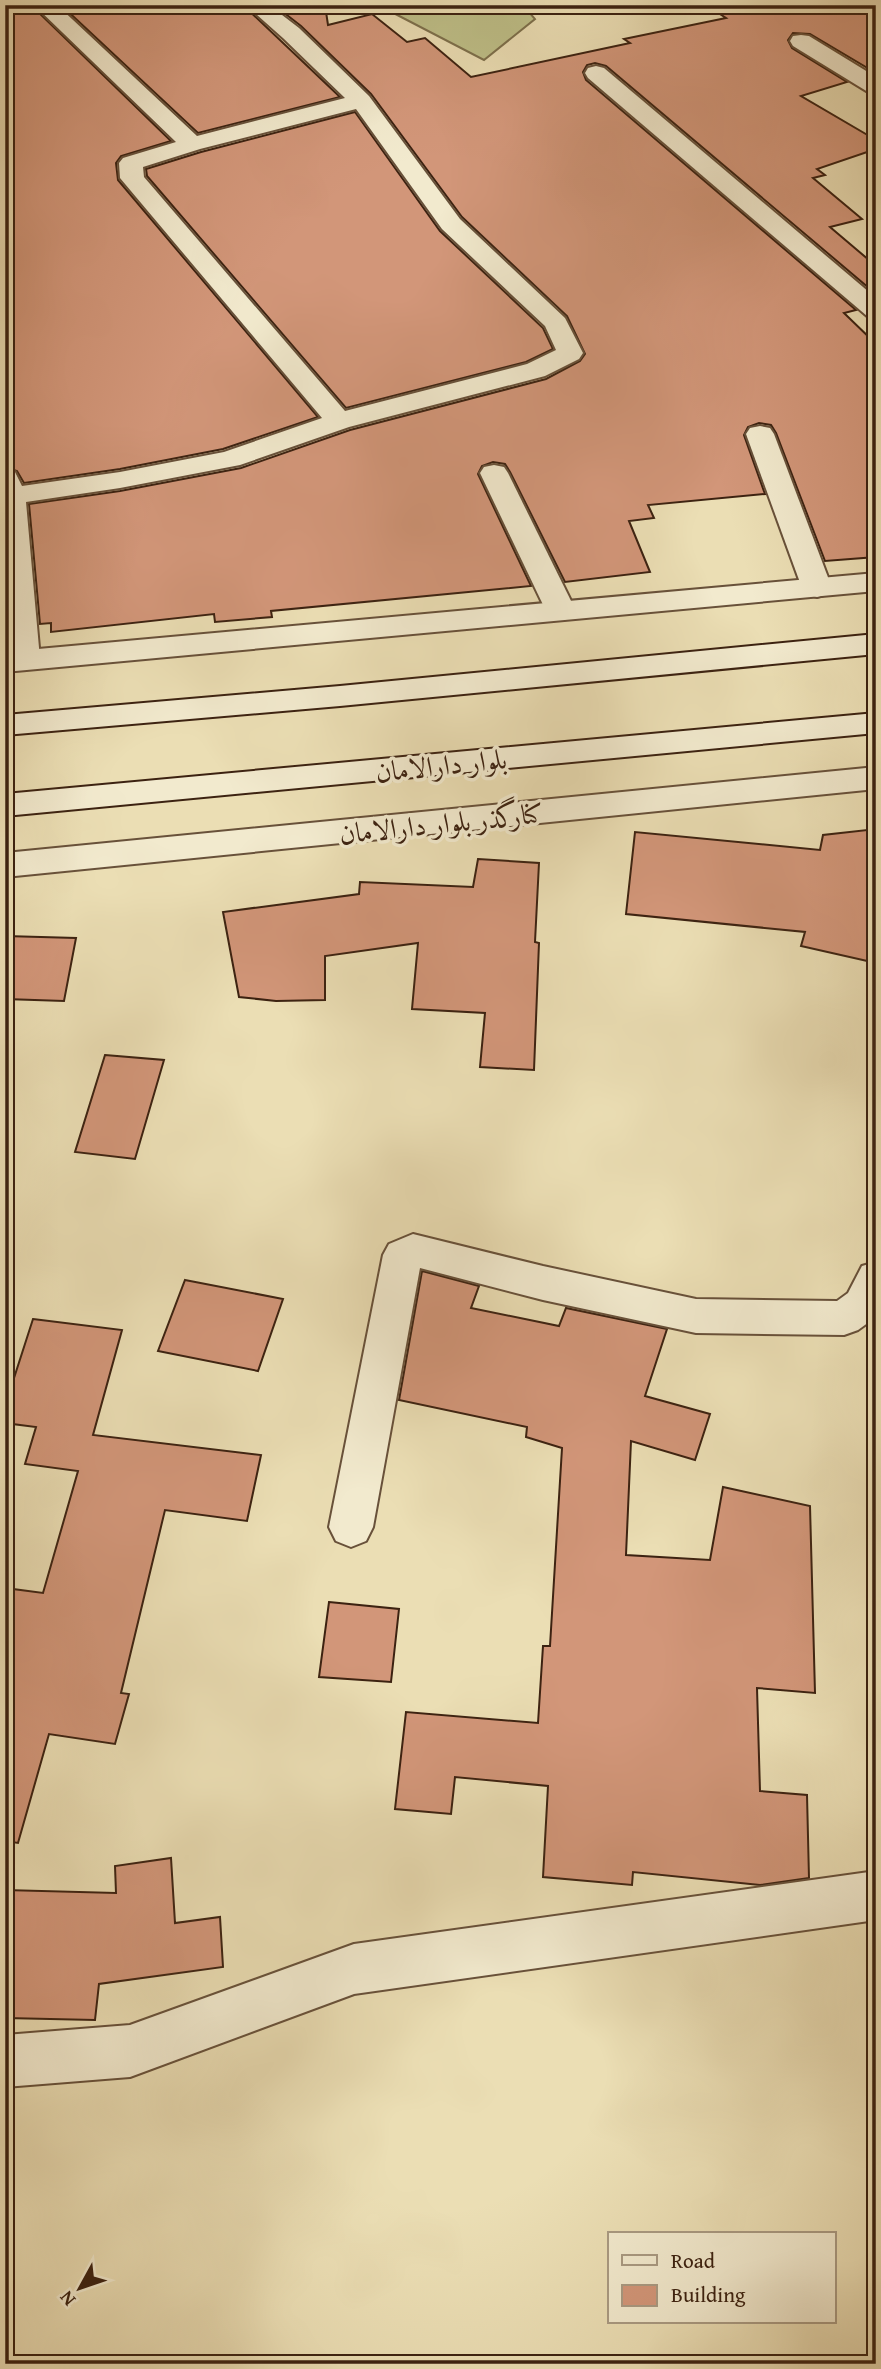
<svg xmlns="http://www.w3.org/2000/svg" width="881" height="2369" font-family="'Gentium Book Plus',Amiri,serif">
<style>
.green{fill:#bebf88;stroke:#7d704c;stroke-width:2}
.building{fill:#d29679;stroke:#3c2211;stroke-width:2}
.lines{fill:none;stroke-linecap:round;stroke-linejoin:round}
.minor-casing{stroke:#68513a;stroke-width:4}
.tertiary-casing{stroke:#68513a;stroke-width:4}
.secondary-casing{stroke:#3c2211;stroke-width:4}
.minor{fill:#f2eace;fill-rule:evenodd}
.tertiary{fill:#f2eace;fill-rule:evenodd}
.secondary{fill:#f2eace;fill-rule:evenodd}
.labels{text-anchor:middle;stroke-width:7;stroke-linejoin:round;paint-order:stroke}
.street-label{font-size:28px;fill:#3c2211;stroke:#f2eace}
</style>
<rect width="100%" height="100%" fill="#ebdeb4"/>
<filter id="stains"><feTurbulence type="fractalNoise" baseFrequency=".00286" numOctaves="4"/><feColorMatrix values="0 0 0 0 .2 0 0 0 0 .09 0 0 0 0 .02 0 0 0 .5 -.17"/></filter>
<radialGradient id="worn" r=".72"><stop offset=".6" stop-color="#630" stop-opacity="0"/><stop offset="1" stop-color="#630" stop-opacity=".3"/></radialGradient>
<!-- green -->
<path class="green" d="M 378,5 L 523,5 L 535,19 L 484,60 Z"/>
<!-- building -->
<g class="building">
<path d="M 5,5 L 31,5 L 171,141 L 121,156 L 116,163 L 118,180 L 318,417 L 223,449 L 120,469 L 24,483 L 17,471 L 5,467 Z"/>
<path d="M 61,5 L 243,5 L 340,97 L 198,133 Z"/>
<path d="M 274,5 L 325,5 L 328,25 L 372,14 L 407,42 L 425,38 L 471,77 L 630,43 L 624,39 L 726,18 L 706,5 L 876,5 L 876,73 L 810,34 L 793,33 L 788,40 L 792,48 L 847,82 L 801,96 L 876,140 L 876,149 L 817,169 L 825,175 L 813,178 L 862,219 L 830,227 L 876,266 L 876,294 L 606,66 L 595,63 L 587,65 L 583,72 L 586,80 L 856,310 L 844,313 L 876,344 L 876,557 L 825,561 L 776,433 L 771,425 L 759,423 L 748,427 L 744,435 L 765,494 L 648,505 L 654,518 L 629,521 L 650,572 L 565,582 L 510,472 L 505,464 L 493,462 L 482,466 L 478,474 L 531,586 L 271,611 L 272,617 L 215,622 L 214,614 L 51,632 L 51,623 L 40,624 L 29,504 L 120,491 L 241,468 L 350,430 L 546,379 L 580,361 L 585,354 L 567,316 L 462,217 L 371,94 L 301,26 Z"/>
<path d="M 355,112 L 440,231 L 543,328 L 553,349 L 526,362 L 346,408 L 147,176 L 146,169 L 201,152 Z"/>
<path d="M 876,829 L 876,963 L 801,946 L 805,932 L 626,914 L 635,832 L 820,850 L 823,835 Z"/>
<path d="M 478,859 L 539,863 L 535,942 L 539,943 L 534,1070 L 480,1067 L 485,1013 L 412,1009 L 418,943 L 325,956 L 325,1000 L 276,1001 L 239,997 L 223,912 L 359,894 L 360,882 L 473,887 Z"/>
<path d="M 5,936 L 76,938 L 64,1001 L 5,999 Z"/>
<path d="M 105,1055 L 164,1060 L 135,1159 L 75,1152 Z"/>
<path d="M 422,1271 L 479,1286 L 471,1308 L 559,1326 L 566,1308 L 667,1329 L 645,1396 L 710,1414 L 695,1460 L 631,1441 L 626,1555 L 710,1560 L 723,1487 L 810,1506 L 815,1693 L 757,1688 L 760,1791 L 807,1795 L 809,1878 L 760,1885 L 633,1872 L 632,1885 L 543,1877 L 548,1786 L 455,1777 L 451,1814 L 395,1809 L 406,1712 L 538,1723 L 543,1646 L 550,1646 L 562,1448 L 526,1437 L 527,1427 L 399,1400 Z"/>
<path d="M 185,1280 L 283,1299 L 258,1371 L 158,1351 Z"/>
<path d="M 33,1319 L 122,1330 L 93,1435 L 261,1455 L 247,1521 L 165,1510 L 121,1693 L 129,1694 L 115,1744 L 49,1734 L 18,1843 L 5,1841 L 5,1588 L 43,1593 L 78,1471 L 25,1464 L 36,1427 L 5,1423 L 5,1406 Z"/>
<path d="M 329,1602 L 399,1609 L 391,1682 L 319,1677 Z"/>
<path d="M 171,1858 L 175,1923 L 220,1917 L 223,1967 L 99,1984 L 95,2020 L 5,2018 L 5,1890 L 116,1893 L 115,1866 Z"/>
</g>
<g class="lines">
<defs>
<g id="minor">
<path d="M 34,5 L 57,5 L 197,136 L 345,98 L 283,38 L 246,5 L 269,5 L 299,28 L 369,96 L 460,219 L 565,318 L 583,353 L 579,359 L 545,376 L 349,427 L 240,465 L 120,488 L 26,502 L 40,659 L 36,666 L 25,669 L 14,666 L 10,659 L 5,603 L 5,470 L 15,472 L 22,486 L 120,472 L 224,452 L 322,418 L 120,178 L 119,163 L 123,158 L 176,142 ZM 356,109 L 442,229 L 545,326 L 556,350 L 527,364 L 345,411 L 144,177 L 143,167 L 200,149 Z"/>
<path d="M 801,35 L 809,36 L 876,77 L 876,94 L 868,92 L 793,46 L 790,41 L 793,36 Z"/>
<path d="M 596,66 L 604,68 L 876,298 L 876,319 L 867,316 L 588,78 L 585,73 L 588,68 Z"/>
<path d="M 760,426 L 770,428 L 774,434 L 832,588 L 827,594 L 817,597 L 807,594 L 802,588 L 746,434 L 750,428 Z"/>
<path d="M 494,465 L 504,467 L 508,473 L 576,611 L 572,618 L 561,620 L 550,618 L 546,611 L 480,473 L 484,467 Z"/>
<path d="M 413,1234 L 543,1266 L 696,1299 L 837,1301 L 848,1293 L 862,1266 L 876,1262 L 876,1317 L 858,1330 L 844,1335 L 696,1333 L 543,1300 L 420,1268 L 373,1527 L 366,1541 L 351,1547 L 336,1541 L 329,1527 L 383,1255 L 389,1244 Z"/>
<path d="M 876,1871 L 876,1920 L 354,1994 L 130,2077 L 5,2087 L 5,2035 L 130,2025 L 354,1944 Z"/>
</g>
<g id="tertiary">
<path d="M 876,573 L 876,591 L 5,672 L 5,652 Z"/>
<path d="M 876,767 L 876,789 L 5,877 L 5,853 Z"/>
</g>
<g id="secondary">
<path d="M 876,634 L 876,654 L 340,706 L 5,735 L 5,715 L 340,686 Z"/>
<path d="M 876,713 L 876,733 L 5,816 L 5,794 Z"/>
</g>
</defs>
<!-- minor casing -->
<use href="#minor" class="minor-casing"/>
<!-- tertiary casing -->
<use href="#tertiary" class="tertiary-casing"/>
<!-- secondary casing -->
<use href="#secondary" class="secondary-casing"/>
<!-- minor -->
<use href="#minor" class="minor"/>
<!-- tertiary -->
<use href="#tertiary" class="tertiary"/>
<!-- secondary -->
<use href="#secondary" class="secondary"/>
</g>
<g class="labels">
<!-- street labels -->
<g class="street-label">
<text transform="translate(441 765) rotate(-6)" y="10">بلوار دارالامان</text>
<text transform="translate(441 823) rotate(-6)" y="10">کنارگذر بلوار دارالامان</text>
</g>
</g>
<!-- margin -->
<rect width="881" height="2369" fill="none" stroke="#ebdeb4" stroke-width="28"/>
<rect x="7" y="7" width="867" height="2355" fill="none" stroke="#3c2211" stroke-width="3.5"/>
<rect x="14" y="14" width="853" height="2341" fill="none" stroke="#3c2211" stroke-width="2"/>
<!-- legend -->
<rect x="608" y="2232" width="228" height="91" fill="#f2eace" stroke="#a99a82" stroke-width="2"/>
<rect x="622" y="2255" width="35" height="10" fill="#f2eace" stroke="#a99a82" stroke-width="2"/>
<text x="671" y="2268" font-size="21" fill="#3c2211">Road</text>
<rect x="622" y="2285" width="35" height="21" fill="#d29679" stroke="#a99a82" stroke-width="2"/>
<text x="671" y="2302" font-size="21" fill="#3c2211">Building</text>
<!-- north arrow -->
<g transform="translate(80 2288) rotate(230)" stroke="#f2eace" stroke-width="5" paint-order="stroke">
<path d="M0-5L12 26L0 18L-12 26Z" fill="#3c2211"/>
<text y="-10" font-size="19" font-weight="bold" text-anchor="middle" fill="#3c2211">N</text>
</g>
<rect width="100%" height="100%" filter="url(#stains)"/>
<rect width="100%" height="100%" fill="url(#worn)"/>
</svg>
